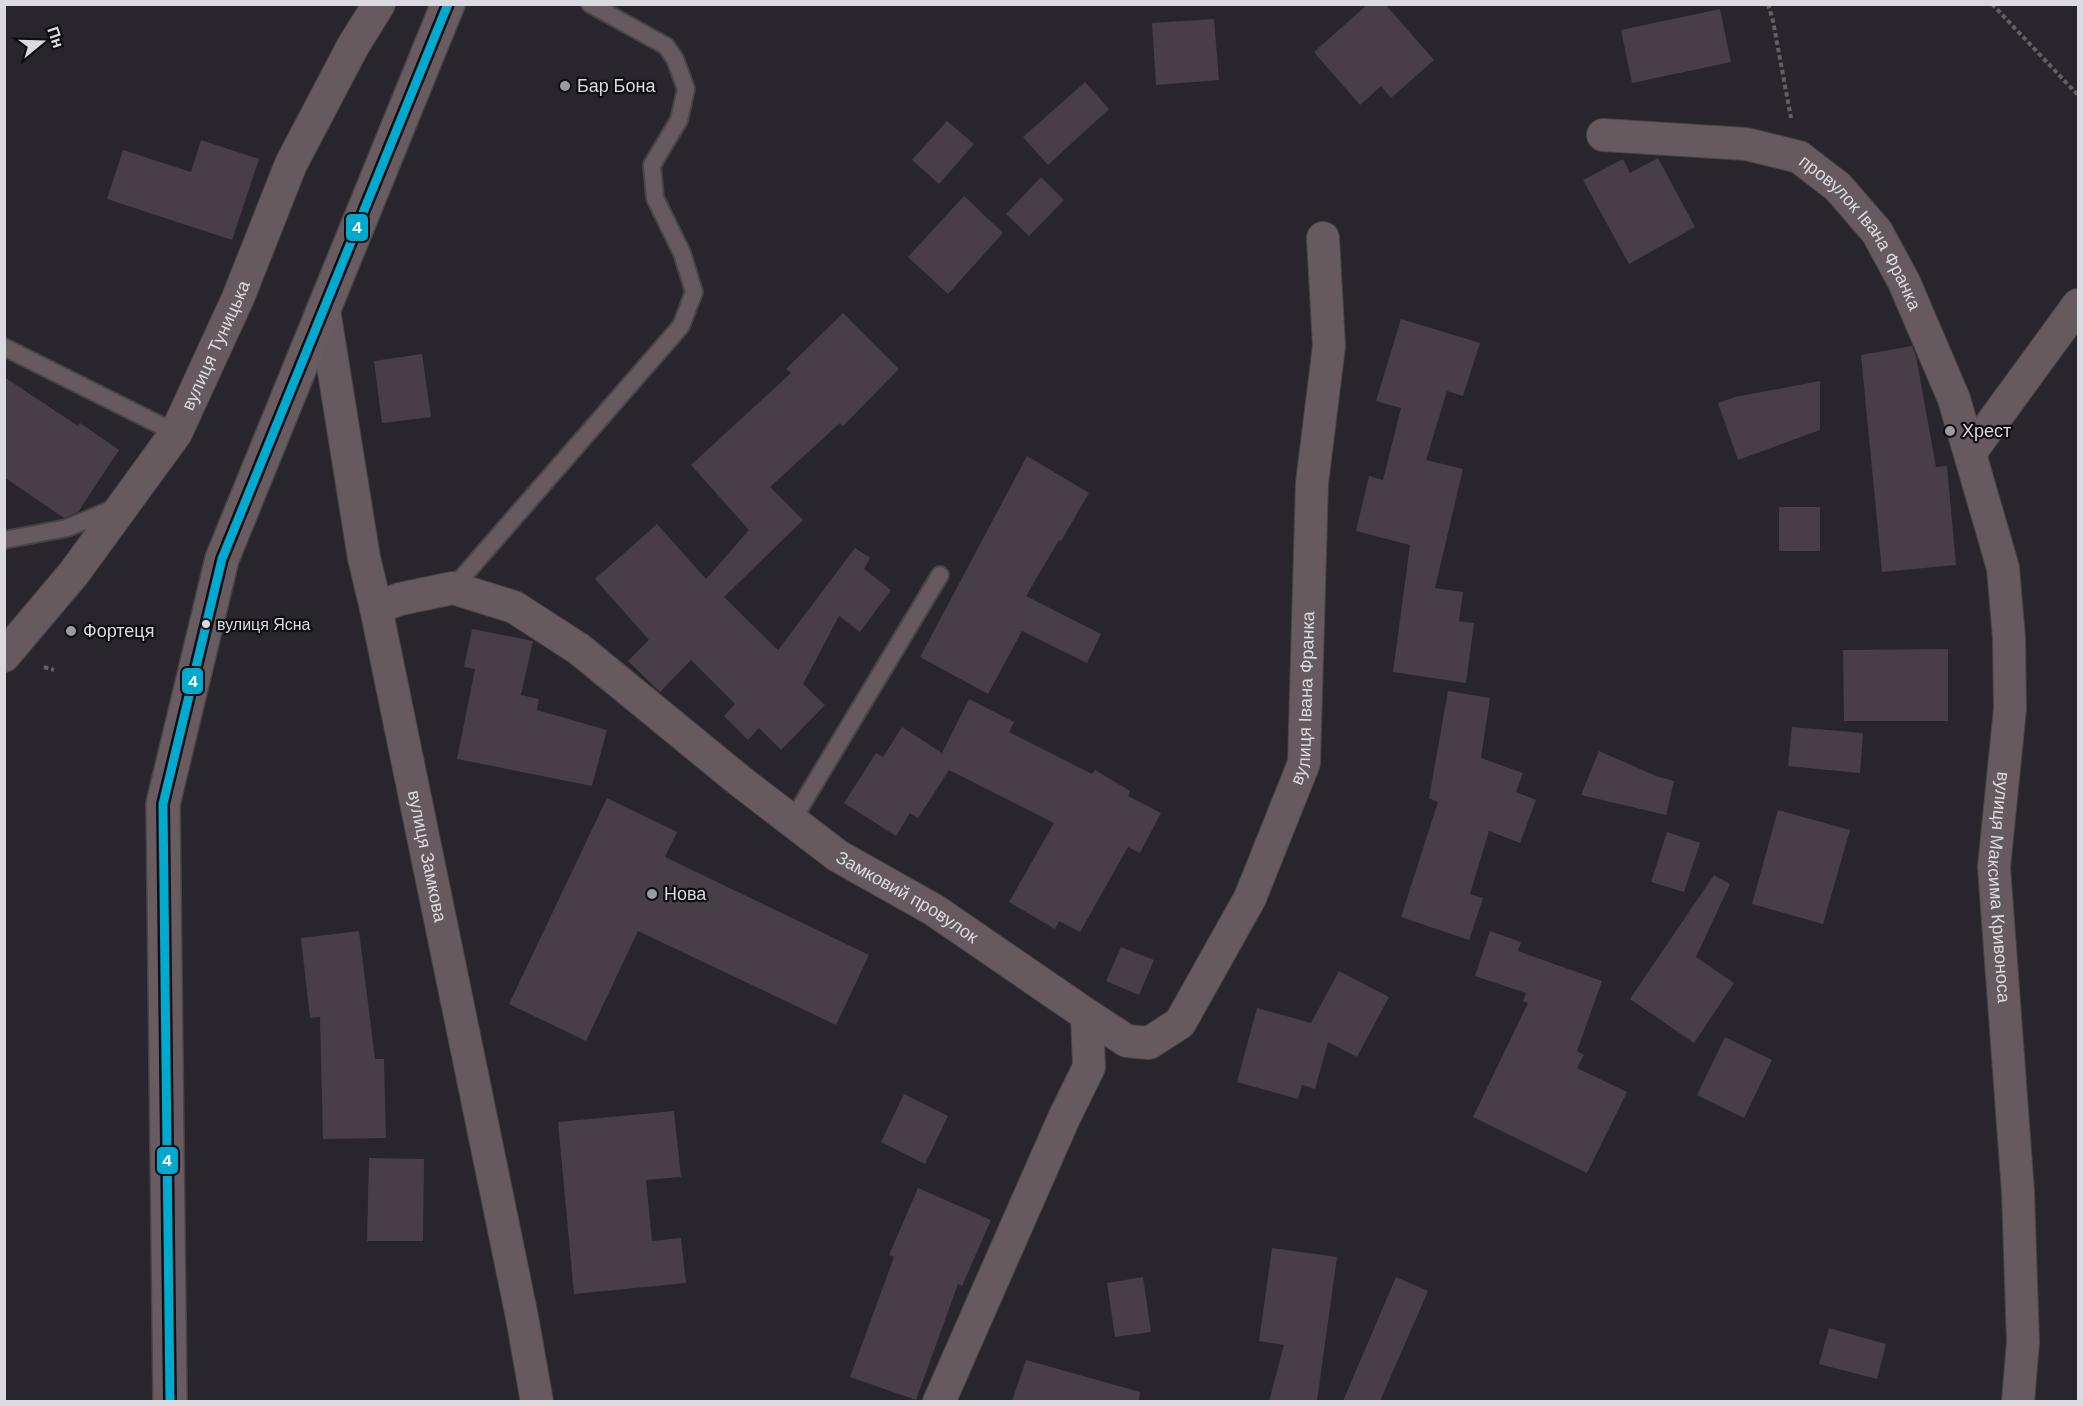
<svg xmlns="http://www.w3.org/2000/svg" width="2083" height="1406" font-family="'DM Sans',sans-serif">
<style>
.building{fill:#473e47}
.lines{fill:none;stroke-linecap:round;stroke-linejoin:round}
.service-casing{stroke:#454448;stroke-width:20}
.minor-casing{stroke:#454448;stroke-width:34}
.secondary-casing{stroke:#454448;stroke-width:36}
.path{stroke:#675e63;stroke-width:4;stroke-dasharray:4.5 3;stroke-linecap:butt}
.service{stroke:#665a5e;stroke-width:16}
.minor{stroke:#665a5e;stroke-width:32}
.secondary{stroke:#695c61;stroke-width:33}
.bus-1-casing{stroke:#0f0e13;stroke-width:14}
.bus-1{stroke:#00a9ce;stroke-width:9}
.poi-dot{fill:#9d9ba2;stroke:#0f0e13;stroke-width:2}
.bus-dot{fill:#dcdae1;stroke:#0f0e13;stroke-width:2}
.labels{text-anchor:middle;stroke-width:4.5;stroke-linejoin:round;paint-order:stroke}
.bus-label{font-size:16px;fill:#dcdae1;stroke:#0f0e13;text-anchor:start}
.poi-label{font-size:18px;fill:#dcdae1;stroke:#0f0e13;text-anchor:start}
.street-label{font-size:18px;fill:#dcdae1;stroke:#0f0e13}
.line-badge{stroke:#0f0e13;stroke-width:2}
.badge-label{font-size:16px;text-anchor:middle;font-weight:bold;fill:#fff}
</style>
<rect width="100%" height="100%" fill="#28262c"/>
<!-- building -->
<g class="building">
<path d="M 1368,4 L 1385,4 L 1434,60 L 1391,98 L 1381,86 L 1360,105 L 1314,52 Z"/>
<path d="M 1720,9 L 1731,62 L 1632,83 L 1621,30 Z"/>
<path d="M 1214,19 L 1219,80 L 1156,85 L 1152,23 Z"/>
<path d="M 1085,82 L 1109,109 L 1048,165 L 1023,137 Z"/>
<path d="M 947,121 L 974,144 L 939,184 L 912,160 Z"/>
<path d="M 201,140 L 259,159 L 232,240 L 107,199 L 123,150 L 191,172 Z"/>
<path d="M 1658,158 L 1695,227 L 1629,264 L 1583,180 L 1623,159 L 1630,173 Z"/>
<path d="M 1041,177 L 1064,200 L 1029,236 L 1006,214 Z"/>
<path d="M 964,196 L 1003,233 L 948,294 L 908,257 Z"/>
<path d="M 843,313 L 899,369 L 843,426 L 840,423 L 770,487 L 803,520 L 724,597 L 778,650 L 855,548 L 870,558 L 864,569 L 891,590 L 860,632 L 839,616 L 803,684 L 825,705 L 781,750 L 759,728 L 748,740 L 724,716 L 735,704 L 691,660 L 660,692 L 628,661 L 649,640 L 595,579 L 657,524 L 706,579 L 749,530 L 691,465 L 791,373 L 786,369 Z"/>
<path d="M 1401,319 L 1480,343 L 1463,396 L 1447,391 L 1426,460 L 1463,469 L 1435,588 L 1463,592 L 1459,621 L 1474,623 L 1466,683 L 1393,672 L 1410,545 L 1356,531 L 1369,476 L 1383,480 L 1401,408 L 1376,401 Z"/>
<path d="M 1912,346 L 1916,356 L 1936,467 L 1947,466 L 1956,565 L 1882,572 L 1861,355 Z"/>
<path d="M 422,354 L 431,417 L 382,423 L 374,361 Z"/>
<path d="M 4,377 L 78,426 L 80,423 L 119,450 L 78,512 L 64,518 L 4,477 Z"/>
<path d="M 1820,381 L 1820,430 L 1738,460 L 1718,403 L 1735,397 Z"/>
<path d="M 1027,456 L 1089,493 L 1061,541 L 1059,540 L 1026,596 L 1101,634 L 1087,663 L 1022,631 L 988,694 L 920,657 Z"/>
<rect x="1779" y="507" width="41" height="44"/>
<path d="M 472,629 L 533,641 L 521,695 L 539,699 L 537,710 L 607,730 L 592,786 L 457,759 L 475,669 L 464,667 Z"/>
<path d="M 1948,649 L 1948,721 L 1844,721 L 1843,650 Z"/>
<path d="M 1448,691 L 1490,698 L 1481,758 L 1523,773 L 1516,792 L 1536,800 L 1520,843 L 1489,831 L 1470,894 L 1483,898 L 1469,940 L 1401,917 L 1438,802 L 1429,798 Z"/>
<path d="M 969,699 L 1014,722 L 1009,732 L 1092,774 L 1095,770 L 1130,791 L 1128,796 L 1161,813 L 1140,853 L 1128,847 L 1080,932 L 1059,921 L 1055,929 L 1009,902 L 1054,823 L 949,770 L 918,818 L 910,813 L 896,836 L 844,803 L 876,753 L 883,757 L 902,727 L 942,753 Z"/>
<path d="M 1792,727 L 1863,733 L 1860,773 L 1788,766 Z"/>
<path d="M 1599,751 L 1656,776 L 1674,781 L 1666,815 L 1581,795 Z"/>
<path d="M 607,798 L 677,832 L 665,857 L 869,955 L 836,1025 L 638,931 L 586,1041 L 509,1004 Z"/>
<path d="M 1778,810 L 1850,830 L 1823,924 L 1752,904 Z"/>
<path d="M 1667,832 L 1700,843 L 1684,892 L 1651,882 Z"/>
<path d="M 1714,875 L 1730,884 L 1696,957 L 1734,983 L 1694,1043 L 1630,999 Z"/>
<path d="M 359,931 L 375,1059 L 384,1059 L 386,1138 L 323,1139 L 320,1017 L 310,1018 L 301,938 Z"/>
<path d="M 1490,931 L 1521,942 L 1518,951 L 1602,981 L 1577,1051 L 1584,1055 L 1577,1068 L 1627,1092 L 1587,1173 L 1473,1117 L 1528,1003 L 1523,1001 L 1526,993 L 1475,976 Z"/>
<path d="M 1121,947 L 1154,960 L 1139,995 L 1106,981 Z"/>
<path d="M 1339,971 L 1389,997 L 1357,1057 L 1328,1042 L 1315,1089 L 1302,1085 L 1298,1099 L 1237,1082 L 1257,1008 L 1311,1023 Z"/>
<path d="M 1725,1037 L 1772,1060 L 1744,1118 L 1697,1095 Z"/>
<path d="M 904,1094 L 948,1116 L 925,1164 L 881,1142 Z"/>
<path d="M 674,1111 L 681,1177 L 646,1180 L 652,1241 L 681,1238 L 686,1283 L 574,1294 L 558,1122 Z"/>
<path d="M 369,1158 L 424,1159 L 423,1241 L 367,1241 Z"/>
<path d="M 918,1188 L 991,1220 L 962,1286 L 958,1284 L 916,1400 L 850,1377 L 894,1257 L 889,1255 Z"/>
<path d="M 1272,1248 L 1337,1257 L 1317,1401 L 1269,1401 L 1284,1345 L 1259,1341 Z"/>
<path d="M 1143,1277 L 1151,1332 L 1115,1337 L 1107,1283 Z"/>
<path d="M 1396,1277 L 1428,1291 L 1380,1401 L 1343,1401 Z"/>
<path d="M 1829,1328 L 1886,1344 L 1877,1379 L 1819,1364 Z"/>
<path d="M 1026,1360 L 1140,1392 L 1139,1401 L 1012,1401 Z"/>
</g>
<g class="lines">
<defs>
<g id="service">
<path d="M 4,347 L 176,433"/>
<path d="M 4,540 L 67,528 L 115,508"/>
<path d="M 453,588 L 681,326 L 694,292 L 682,253 L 655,198 L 652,165 L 679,120 L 686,89 L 675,59 L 666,46 L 590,4"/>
<path d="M 792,821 L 940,575"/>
</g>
<g id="minor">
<path id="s1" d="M 1603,135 L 1746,144 L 1799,157 L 1838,187 L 1877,232 L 1904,282 L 1954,399 L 2003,568 L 2009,638 L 2010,709 L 1994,867 L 2018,1192 L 2023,1342 L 2018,1402"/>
<path id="s2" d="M 324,310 L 364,558 L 376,608 L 522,1317 L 537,1402"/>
<path d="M 1970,453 L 2078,305"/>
<path id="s3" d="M 376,608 L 400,599 L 453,588 L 514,607 L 579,649 L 740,781 L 838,856 L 934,910 L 1087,1015 L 1089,1067 L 1064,1118 L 939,1402"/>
<path id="s4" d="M 4,656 L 74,573 L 176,433 L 238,298 L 291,164 L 353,46 L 379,4"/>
<path id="s5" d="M 1087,1015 L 1127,1041 L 1149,1043 L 1180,1023 L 1250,898 L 1304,763 L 1312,483 L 1329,346 L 1323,238"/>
</g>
<path id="secondary" d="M 170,1402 L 163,804 L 222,559 L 448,4"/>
</defs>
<!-- service casing -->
<use href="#service" class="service-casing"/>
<!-- minor casing -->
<use href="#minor" class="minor-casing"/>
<!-- secondary casing -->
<use href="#secondary" class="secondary-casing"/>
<!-- path -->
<g class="path">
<path d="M 1768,4 L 1773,21 L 1791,118"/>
<path d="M 1992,4 L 2078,95"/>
<path d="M 44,667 L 54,670"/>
</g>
<!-- service -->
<use href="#service" class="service"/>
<!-- minor -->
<use href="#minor" class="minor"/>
<!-- secondary -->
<use href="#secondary" class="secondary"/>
<defs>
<path id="bus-1" d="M 170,1402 L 163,804 L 222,559 L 448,4"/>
</defs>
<!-- bus-1 casing -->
<use href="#bus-1" class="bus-1-casing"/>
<!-- bus-1 -->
<use href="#bus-1" class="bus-1"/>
</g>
<!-- markers -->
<g class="poi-dot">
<circle cx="565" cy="86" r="6"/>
<circle cx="1950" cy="431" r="6"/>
<circle cx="71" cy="631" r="6"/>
<circle cx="652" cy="894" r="6"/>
</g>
<circle class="bus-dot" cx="206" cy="624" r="5"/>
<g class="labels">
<!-- bus labels -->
<g class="bus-label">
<text x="217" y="630">вулиця Ясна</text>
</g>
<!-- poi labels -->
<g class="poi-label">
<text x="577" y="92">Бар Бона</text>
<text x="1962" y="437">Хрест</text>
<text x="83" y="637">Фортеця</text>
<text x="664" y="900">Нова</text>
</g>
<!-- street labels -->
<g class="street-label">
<text dy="6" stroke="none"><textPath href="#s1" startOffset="297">провулок Івана Франка</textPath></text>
<text dy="6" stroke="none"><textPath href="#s4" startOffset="378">вулиця Туницька</textPath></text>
<text dy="6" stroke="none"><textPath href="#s5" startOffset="460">вулиця Івана Франка</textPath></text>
<text dy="6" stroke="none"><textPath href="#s2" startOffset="556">вулиця Замкова</textPath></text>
<text dy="6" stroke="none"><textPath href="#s1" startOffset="987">вулиця Максима Кривоноса</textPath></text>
<text dy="6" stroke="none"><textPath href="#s3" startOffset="633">Замковий провулок</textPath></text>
</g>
</g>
<g class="line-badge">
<rect x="345" y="213" width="24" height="29" rx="6" fill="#00a9ce"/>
<rect x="181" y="667" width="23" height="28" rx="6" fill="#00a9ce"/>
<rect x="156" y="1146" width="23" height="29" rx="6" fill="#00a9ce"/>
</g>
<g class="badge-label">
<text x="357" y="233">4</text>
<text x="193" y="687">4</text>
<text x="167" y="1166">4</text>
</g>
<!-- border -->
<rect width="2083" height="1406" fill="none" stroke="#dcdae1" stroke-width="12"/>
<!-- north arrow -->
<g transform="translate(42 42) rotate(71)" stroke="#0f0e13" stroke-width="4.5" paint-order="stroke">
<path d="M0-4.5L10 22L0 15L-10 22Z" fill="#dcdae1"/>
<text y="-9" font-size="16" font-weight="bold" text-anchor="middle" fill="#dcdae1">Пн</text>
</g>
</svg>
